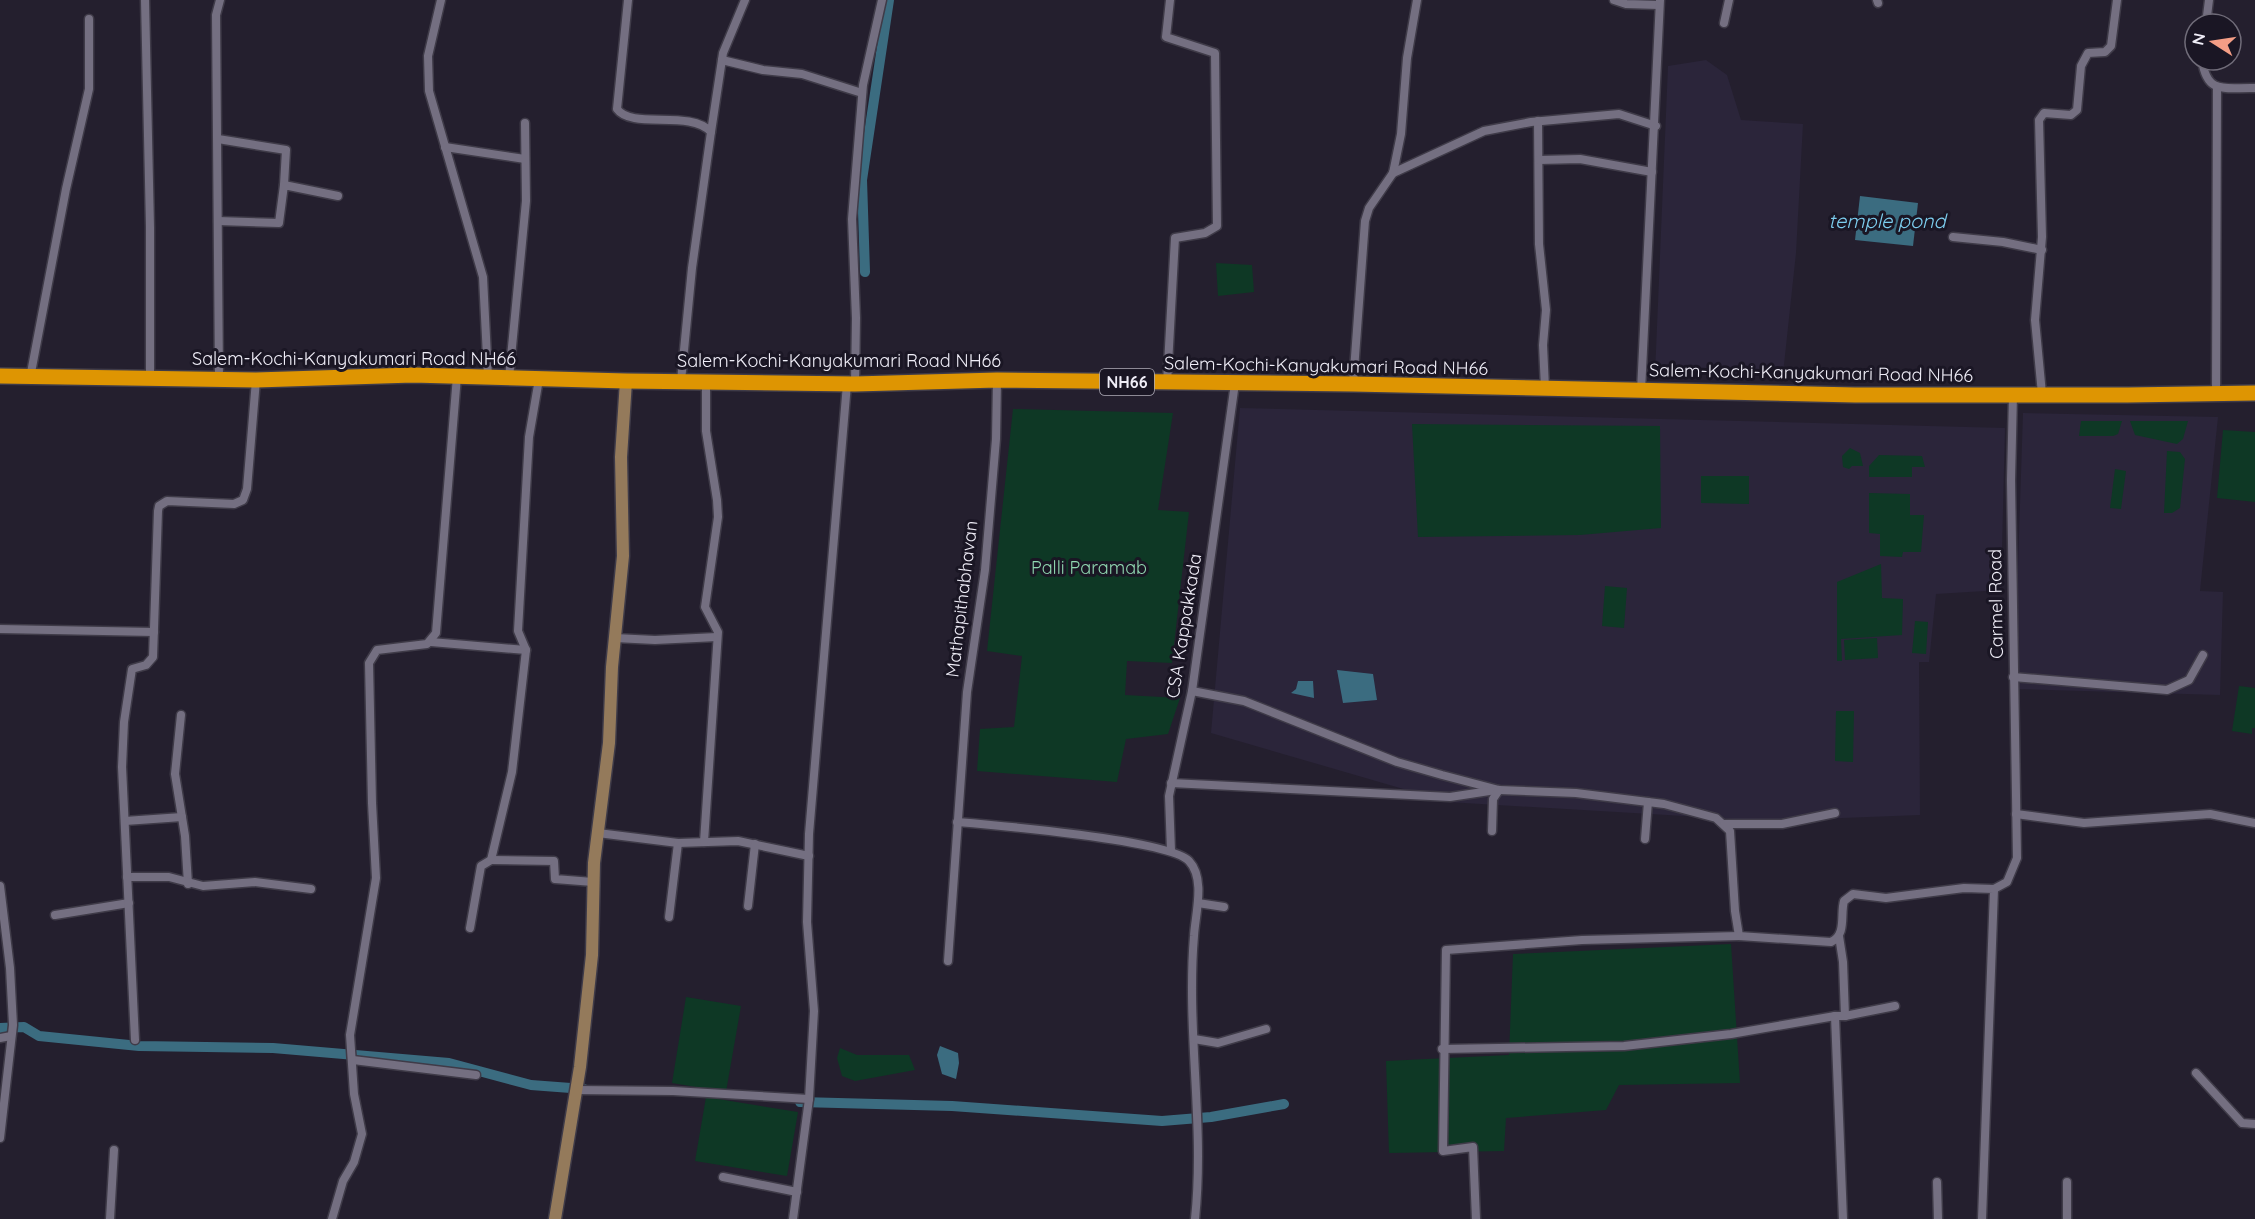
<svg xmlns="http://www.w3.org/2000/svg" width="2255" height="1219" font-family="Quicksand,sans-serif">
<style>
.built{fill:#2b253a}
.green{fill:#0e3825}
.water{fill:#3b6c80}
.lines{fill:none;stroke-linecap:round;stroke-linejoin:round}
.canal{stroke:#3b6c80;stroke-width:10}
.street-casing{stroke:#3f3b48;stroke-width:11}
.secondary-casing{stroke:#3f3b48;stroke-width:15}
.highway-casing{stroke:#3f3b48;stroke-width:18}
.street{stroke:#746f81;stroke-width:8}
.secondary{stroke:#947a5b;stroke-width:12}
.highway{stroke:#de9502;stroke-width:15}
.labels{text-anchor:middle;stroke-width:6;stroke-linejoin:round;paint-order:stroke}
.shield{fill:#1a1624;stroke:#b0adb8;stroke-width:1.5}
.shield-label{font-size:16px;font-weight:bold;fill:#f0eef8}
.street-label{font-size:18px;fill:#f0eef8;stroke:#1a1624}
.park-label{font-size:18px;fill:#90d8b1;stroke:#1a1624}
.water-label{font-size:20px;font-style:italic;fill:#7dceef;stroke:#1a1624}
</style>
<rect width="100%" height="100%" fill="#241f2e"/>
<!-- built -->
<g class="built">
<path d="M 1706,60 L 1727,75 L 1741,120 L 1803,124 L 1796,253 L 1783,374 L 1655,374 L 1668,66 Z"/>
<path d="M 1240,408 L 2005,428 L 2001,590 L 1936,594 L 1929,662 L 1919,662 L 1920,815 L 1768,821 L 1448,802 L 1211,733 Z"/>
<path d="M 2023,413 L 2218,417 L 2200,591 L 2223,592 L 2220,695 L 2014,689 Z"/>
</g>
<!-- green -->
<g class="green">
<path d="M 1216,263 L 1252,265 L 1254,292 L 1218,296 Z"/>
<path d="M 1013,409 L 1173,413 L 1158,510 L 1189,512 L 1172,663 L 1127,661 L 1125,695 L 1180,698 L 1168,734 L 1126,739 L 1117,782 L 977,771 L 980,729 L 1014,727 L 1022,656 L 987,651 Z"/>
<path d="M 2081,421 L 2122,421 L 2118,434 L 2113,436 L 2079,436 Z"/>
<path d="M 2130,421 L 2188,421 L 2183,439 L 2177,444 L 2135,435 Z"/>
<path d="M 1412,424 L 1660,426 L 1661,528 L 1580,535 L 1418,537 Z"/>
<path d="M 2223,430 L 2255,432 L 2255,502 L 2217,498 Z"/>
<path d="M 1850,448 L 1860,453 L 1863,466 L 1852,466 L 1849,469 L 1843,467 L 1842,456 Z"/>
<path d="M 2167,451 L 2180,452 L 2185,459 L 2180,508 L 2172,513 L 2164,513 Z"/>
<path d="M 1879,455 L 1922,456 L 1925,467 L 1912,467 L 1912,477 L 1869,477 L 1869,466 Z"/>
<path d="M 2115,469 L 2126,471 L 2121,509 L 2110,508 Z"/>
<path d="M 1701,476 L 1749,476 L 1749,504 L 1701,503 Z"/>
<path d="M 1869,493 L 1910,494 L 1910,515 L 1924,515 L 1921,552 L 1903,552 L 1902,557 L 1880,556 L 1880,534 L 1869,533 Z"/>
<path d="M 1881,564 L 1882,598 L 1903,599 L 1902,635 L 1841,639 L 1842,661 L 1837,661 L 1837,582 Z"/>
<path d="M 1605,586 L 1627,588 L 1624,628 L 1602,626 Z"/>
<path d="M 1915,621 L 1928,622 L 1926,654 L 1912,653 Z"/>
<path d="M 1877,638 L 1878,658 L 1845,660 L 1844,640 Z"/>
<path d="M 2239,686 L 2255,688 L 2255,728 L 2252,728 L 2252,734 L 2232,731 Z"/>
<path d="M 1836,711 L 1854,711 L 1853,762 L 1835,761 Z"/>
<path d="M 1731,944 L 1740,1083 L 1619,1085 L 1606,1110 L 1506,1118 L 1504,1151 L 1389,1153 L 1386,1061 L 1509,1055 L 1513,954 Z"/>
<path d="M 686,997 L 741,1006 L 726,1092 L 672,1083 Z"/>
<path d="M 840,1048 L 857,1055 L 909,1055 L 915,1070 L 855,1081 L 842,1076 L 837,1058 Z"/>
<path d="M 706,1097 L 798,1112 L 787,1176 L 695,1161 Z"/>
</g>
<!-- water -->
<g class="water">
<path d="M 1860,196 L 1918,203 L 1913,246 L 1855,240 Z"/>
<path d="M 1337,670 L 1373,674 L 1377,700 L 1343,703 Z"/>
<path d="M 1298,681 L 1313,681 L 1314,698 L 1291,693 L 1296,689 Z"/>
<path d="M 940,1046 L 958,1053 L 959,1063 L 956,1079 L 942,1074 L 937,1055 Z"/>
</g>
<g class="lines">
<!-- canal -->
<g class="canal">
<path d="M 865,272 L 862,180 L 889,0"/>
<path d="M 0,1028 L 24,1027 L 39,1036 L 139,1046 L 273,1048 L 449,1063 L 531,1085 L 584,1089"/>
<path d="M 800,1102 L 952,1106 L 1162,1121 L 1211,1117 L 1284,1104"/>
</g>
<defs>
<g id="street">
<path d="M 145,0 L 150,227 L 150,378"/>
<path d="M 441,0 L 428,56 L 429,91 L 483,277 L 488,377"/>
<path d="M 628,0 L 617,109 C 632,130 690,109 711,132 L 692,268 L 681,381"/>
<path d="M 1614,0 L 1626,4 L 1659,5"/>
<path d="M 1877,0 L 1878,3"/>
<path d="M 1724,23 L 1729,0"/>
<path d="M 2206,24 L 2209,0"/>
<path d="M 722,60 L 763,70 L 802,74 L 862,93"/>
<path d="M 2202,60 C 2207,96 2226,87 2255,88"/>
<path d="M 1538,121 L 1539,244 L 1546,310 L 1543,345 L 1545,388"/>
<path d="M 711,132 L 723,53 L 745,0"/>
<path d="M 218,139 L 286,150 L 284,185"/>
<path d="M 445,147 L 525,159"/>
<path d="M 1539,160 L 1580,159 L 1652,172"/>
<path d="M 1393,173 L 1484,131 L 1531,122 L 1619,114 L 1656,126"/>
<path d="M 218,221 L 279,223 L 284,185 L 338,196"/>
<path d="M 1953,237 L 2003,242 L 2042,250"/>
<path d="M 30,378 L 66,189 L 89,89 L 89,19"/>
<path d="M 509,378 L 526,201 L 525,123"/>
<path d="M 219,380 L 216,15 L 220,0"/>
<path d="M 1167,383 L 1175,238 L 1205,233 L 1217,226 L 1215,53 L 1166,37 L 1170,0"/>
<path d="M 855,384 L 856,318 L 852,219 L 863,85 L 882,0"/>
<path d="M 1353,384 L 1365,221 L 1369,208 L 1393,173 L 1401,134 L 1407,58 L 1417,0"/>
<path d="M 1641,391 L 1660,0"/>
<path d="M 2216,392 L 2217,88"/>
<path d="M 2042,394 L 2035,320 L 2042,237 L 2039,120 L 2044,113 L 2071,115 L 2077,110 L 2081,66 L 2088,53 L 2105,52 L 2111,46 L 2117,0"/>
<path d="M 0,629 L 154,632"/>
<path d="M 615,638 L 655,640 L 717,637"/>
<path d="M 431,642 L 526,650 L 512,772 L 491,860 L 481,866 L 470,928"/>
<path d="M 526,650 L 518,631 L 529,437 L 539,379"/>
<path d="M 2013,677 L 2167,690 L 2189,680 L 2203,655"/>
<path d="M 1192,691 L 1244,701 L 1397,762 L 1442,775 L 1499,790 L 1576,793 L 1664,804 L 1716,818 L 1730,831 L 1735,911 L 1739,936 L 1831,942 C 1847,935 1840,914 1844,901 L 1853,894 L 1886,898 L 1964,888 L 1994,889 L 1982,1219"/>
<path d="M 181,715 L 175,774 L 185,836 L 188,884"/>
<path d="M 1171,783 L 1450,797 L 1496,790"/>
<path d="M 2016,814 L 2084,823 L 2210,814 L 2255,823"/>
<path d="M 125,821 L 182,817"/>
<path d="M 957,822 C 993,825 1170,840 1189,861 C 1206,879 1195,915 1194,936 C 1186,1031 1205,1124 1195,1219"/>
<path d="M 1724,824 L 1782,824 L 1835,813"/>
<path d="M 1492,831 L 1493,799 L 1499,790"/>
<path d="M 598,833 L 678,843 L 738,841 L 809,856"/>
<path d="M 1645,839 L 1648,802"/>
<path d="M 704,842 L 718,632 L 705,607 L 718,517 L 717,500 L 706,431 L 706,382"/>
<path d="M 1171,851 L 1169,796 L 1192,691 L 1235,383"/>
<path d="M 491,860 L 554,861 L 555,879 L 593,882"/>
<path d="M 127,877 L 169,877 L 203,886 L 255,882 L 311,889"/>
<path d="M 0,886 L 10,968 L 13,1025 L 0,1138"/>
<path d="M 1994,889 L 2007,882 L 2017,858 L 2011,480 L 2013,394"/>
<path d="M 1198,903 L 1224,907"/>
<path d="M 748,906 L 755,844"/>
<path d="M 55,915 L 129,903"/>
<path d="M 669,917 L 678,843"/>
<path d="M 1839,936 L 1843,962 L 1845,1016 L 1835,1016 L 1843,1219"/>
<path d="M 948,961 L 967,692 L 985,570 L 996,439 L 997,380"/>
<path d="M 1845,1016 L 1895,1006"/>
<path d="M 0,1038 L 11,1036"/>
<path d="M 1194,1039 L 1218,1043 L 1266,1029"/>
<path d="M 135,1040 L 122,767 L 124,722 L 132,669 L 146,665 L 153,657 L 158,511 L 159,506 L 167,501 L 234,504 L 243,500 L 247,489 L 256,380"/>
<path d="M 1442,1049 L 1624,1046 L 1731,1034 L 1835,1016"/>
<path d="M 353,1060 L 476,1075"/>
<path d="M 2196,1073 L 2242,1123 L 2255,1124"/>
<path d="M 576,1090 L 673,1091 L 809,1099"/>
<path d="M 723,1177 L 797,1192"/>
<path d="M 1937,1182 L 1938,1219"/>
<path d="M 110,1219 L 114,1150"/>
<path d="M 332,1219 L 343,1181 L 354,1162 L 362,1134 L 354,1094 L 350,1035 L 376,878 L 372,803 L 369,663 L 377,650 L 427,644 L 436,633 L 457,376"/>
<path d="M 793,1219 L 809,1099 L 814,1011 L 807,922 L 809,834 L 847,384"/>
<path d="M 1476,1219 L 1473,1147 L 1443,1151 L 1446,950 L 1582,940 L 1739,936"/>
<path d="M 2067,1219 L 2067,1182"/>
</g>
<path id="secondary" d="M 555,1219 L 580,1067 L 592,955 L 594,863 L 609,743 L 612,667 L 623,556 L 621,457 L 626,381"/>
<path id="highway" d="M 0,376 L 256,380 L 413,375 L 626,381 L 855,384 L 997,380 L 1353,384 L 1855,395 L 2128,395 L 2255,393"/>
</defs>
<!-- street casing -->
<use href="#street" class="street-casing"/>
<!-- secondary casing -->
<use href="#secondary" class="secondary-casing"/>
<!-- highway casing -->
<use href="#highway" class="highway-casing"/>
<!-- street -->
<use href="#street" class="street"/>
<!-- secondary -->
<use href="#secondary" class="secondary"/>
<!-- highway -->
<use href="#highway" class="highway"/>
</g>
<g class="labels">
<!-- shield labels -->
<rect class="shield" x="1100" y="369" width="54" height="26" rx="4.5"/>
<g class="shield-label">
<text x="1127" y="388">NH66</text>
</g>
<!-- street labels -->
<g class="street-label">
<text x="354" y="365">Salem-Kochi-Kanyakumari Road NH66</text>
<text x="839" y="367">Salem-Kochi-Kanyakumari Road NH66</text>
<text transform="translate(1326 366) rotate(1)" y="6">Salem-Kochi-Kanyakumari Road NH66</text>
<text transform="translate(1811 373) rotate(1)" y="6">Salem-Kochi-Kanyakumari Road NH66</text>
<text transform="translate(962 599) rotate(-83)" y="6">Mathapithabhavan</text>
<text transform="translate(1996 604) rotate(-91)" y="6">Carmel Road</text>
<text transform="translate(1184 626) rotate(-81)" y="6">CSA Kappakkada</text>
</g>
<!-- park labels -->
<g class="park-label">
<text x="1089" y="574">Palli Paramab</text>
</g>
<!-- water labels -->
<g class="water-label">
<text x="1887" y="228">temple pond</text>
</g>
</g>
<!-- north arrow -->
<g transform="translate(2213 42) rotate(282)"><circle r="28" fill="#1a1624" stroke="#706c79" stroke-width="1.5"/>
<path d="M0-4.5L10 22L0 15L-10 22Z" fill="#f49e86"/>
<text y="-9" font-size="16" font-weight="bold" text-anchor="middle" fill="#f0eef8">N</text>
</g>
</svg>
